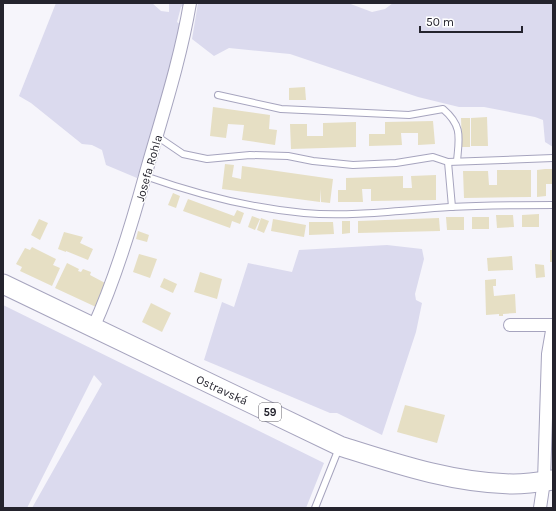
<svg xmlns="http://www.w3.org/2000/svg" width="556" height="511" font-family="Karla,sans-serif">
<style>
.green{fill:#dbdaee}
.building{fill:#e6dfc4}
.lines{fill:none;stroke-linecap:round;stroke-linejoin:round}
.service-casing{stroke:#a6a4be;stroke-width:8}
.minor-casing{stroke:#a6a4be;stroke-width:14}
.primary-casing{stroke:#a6a4be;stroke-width:21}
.service{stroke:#fff;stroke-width:6}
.minor{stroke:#fff;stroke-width:12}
.primary{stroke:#fff;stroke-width:19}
.labels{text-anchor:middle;stroke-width:3;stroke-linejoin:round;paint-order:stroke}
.shield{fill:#fff;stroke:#66656c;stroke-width:1}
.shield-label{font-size:11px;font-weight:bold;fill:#24232d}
.street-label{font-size:12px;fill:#24232d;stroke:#fff}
</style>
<rect width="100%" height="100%" fill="#f6f5fb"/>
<!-- green -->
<g class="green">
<path d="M 56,3 L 152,3 L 161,11 L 169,12 L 169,3 L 186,3 L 181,7 L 177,22 L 182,26 L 156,127 L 137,178 L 106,165 L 102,150 L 92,145 L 82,144 L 31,103 L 19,96 Z"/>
<path d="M 198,3 L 348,3 L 372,12 L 385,9 L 393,3 L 553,3 L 553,147 L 545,142 L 543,120 L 535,117 L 484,107 L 459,107 L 418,97 L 290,54 L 229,48 L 214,56 L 192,39 Z"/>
<path d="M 387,245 L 422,249 L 424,259 L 415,294 L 416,300 L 422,303 L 416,332 L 382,435 L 337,413 L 330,413 L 204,360 L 222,302 L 234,307 L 248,263 L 292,272 L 299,250 Z"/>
<path d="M 3,305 L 324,463 L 306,508 L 32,508 L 102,384 L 94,375 L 27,508 L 3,508 Z"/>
</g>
<!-- building -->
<g class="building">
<path d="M 305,87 L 306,100 L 289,100 L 289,88 Z"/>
<path d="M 213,107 L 270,115 L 269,129 L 277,130 L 275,145 L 242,140 L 244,125 L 228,124 L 226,138 L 210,136 Z"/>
<path d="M 487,117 L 488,146 L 471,146 L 471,118 Z"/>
<path d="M 461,118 L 470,118 L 470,147 L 462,147 Z"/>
<path d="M 433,121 L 435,144 L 418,145 L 418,133 L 401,133 L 402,145 L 369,146 L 369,134 L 385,134 L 385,122 Z"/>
<path d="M 356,122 L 356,147 L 291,149 L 290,124 L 307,124 L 307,136 L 323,136 L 323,123 Z"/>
<path d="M 225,164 L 234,165 L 232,177 L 241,179 L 242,166 L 333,179 L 330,203 L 321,202 L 321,189 L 320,202 L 222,189 Z"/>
<path d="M 545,169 L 553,169 L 553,184 L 546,184 L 546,196 L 537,197 L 537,170 Z"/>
<path d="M 497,170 L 531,170 L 531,197 L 464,198 L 463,171 L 488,171 L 489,185 L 497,185 Z"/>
<path d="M 436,175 L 436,200 L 371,201 L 371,189 L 362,189 L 363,202 L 338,202 L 338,190 L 346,190 L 346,178 L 403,176 L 403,188 L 412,188 L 411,176 Z"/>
<path d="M 173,193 L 180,196 L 176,208 L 168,205 Z"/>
<path d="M 188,199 L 234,216 L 237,210 L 244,213 L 240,224 L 232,221 L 230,228 L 183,211 Z"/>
<path d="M 539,214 L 539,227 L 522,227 L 522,215 Z"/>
<path d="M 496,215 L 513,215 L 514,227 L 497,228 Z"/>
<path d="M 252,216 L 260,219 L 255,230 L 248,227 Z"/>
<path d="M 446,217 L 464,217 L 464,230 L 447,230 Z"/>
<rect x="472" y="217" width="17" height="12"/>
<path d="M 261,218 L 269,221 L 264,233 L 257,230 Z"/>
<path d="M 439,218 L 440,231 L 358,233 L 358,221 Z"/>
<path d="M 39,219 L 48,223 L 40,240 L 31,235 Z"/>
<path d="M 273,219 L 306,225 L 304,237 L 271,231 Z"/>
<path d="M 342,221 L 350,221 L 350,233 L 342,234 Z"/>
<path d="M 309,222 L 333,222 L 334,234 L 309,235 Z"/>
<path d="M 138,231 L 149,235 L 147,242 L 136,239 Z"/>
<path d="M 64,232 L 83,237 L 80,243 L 93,249 L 88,260 L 66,251 L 66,252 L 58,249 Z"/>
<path d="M 32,247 L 56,259 L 53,265 L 60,268 L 52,286 L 20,271 L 22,267 L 16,264 L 25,248 L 30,250 Z"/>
<rect x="550" y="250" width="3" height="12"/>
<path d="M 139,254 L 157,259 L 150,278 L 133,272 Z"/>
<path d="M 512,256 L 513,270 L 488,271 L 487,258 Z"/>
<path d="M 67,263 L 79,269 L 78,271 L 81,272 L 83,269 L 91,272 L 90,275 L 107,284 L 96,307 L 55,288 Z"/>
<path d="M 535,264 L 544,265 L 545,277 L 536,278 Z"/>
<path d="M 200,272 L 222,279 L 217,299 L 194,292 Z"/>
<path d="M 164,278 L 177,284 L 173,293 L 160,287 Z"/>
<path d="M 496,279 L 496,286 L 493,286 L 494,296 L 515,294 L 516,313 L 503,314 L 503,316 L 499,316 L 499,314 L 486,315 L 485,280 Z"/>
<path d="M 151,303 L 171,313 L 162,332 L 142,322 Z"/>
<path d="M 405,405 L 445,415 L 437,443 L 397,432 Z"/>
</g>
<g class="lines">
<defs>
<g id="service">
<path d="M 218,95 L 281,109 L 409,115 L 443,109 C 463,126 459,138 457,161"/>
<path d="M 158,137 L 183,154 L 207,159 L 250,155 L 288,156 L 313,161 L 353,165 L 396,163 L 433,157 L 448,162 L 553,158"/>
<path d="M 448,162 L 452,207"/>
<path d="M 145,176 C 196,194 250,208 304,213 C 353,217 402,210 450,207 C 484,205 519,205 553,205"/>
<path d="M 315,508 L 339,448"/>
</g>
<g id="minor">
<path d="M 510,325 L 552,325"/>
<path d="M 93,328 C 115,280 131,227 145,176 C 161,119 180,62 190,3"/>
<path d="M 540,508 L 544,481 L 548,354 L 553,325"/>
</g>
<path id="primary" d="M 3,284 L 340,446 C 397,464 453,483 513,484 C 526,484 540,482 553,480"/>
</defs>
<!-- service casing -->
<use href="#service" class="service-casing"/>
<!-- minor casing -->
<use href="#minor" class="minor-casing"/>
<!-- primary casing -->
<use href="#primary" class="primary-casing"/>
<!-- service -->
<use href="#service" class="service"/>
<!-- minor -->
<use href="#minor" class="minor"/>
<!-- primary -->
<use href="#primary" class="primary"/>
</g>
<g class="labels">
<!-- shield labels -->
<rect class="shield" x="259" y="403" width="22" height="18" rx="3"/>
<g class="shield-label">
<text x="270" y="416">59</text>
</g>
<!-- street labels -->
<g class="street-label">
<text transform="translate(149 168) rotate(-74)" y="4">Josefa Rohla</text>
<text transform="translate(222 390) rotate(25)" y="4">Ostravská</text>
</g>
</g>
<!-- border -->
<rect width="556" height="511" fill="none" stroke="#24232d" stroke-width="8"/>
<!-- scale -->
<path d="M420 26v6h102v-6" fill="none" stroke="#24232d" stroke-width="2"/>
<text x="426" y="26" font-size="12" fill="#24232d" stroke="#ffffff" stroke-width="3" paint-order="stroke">50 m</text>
</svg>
